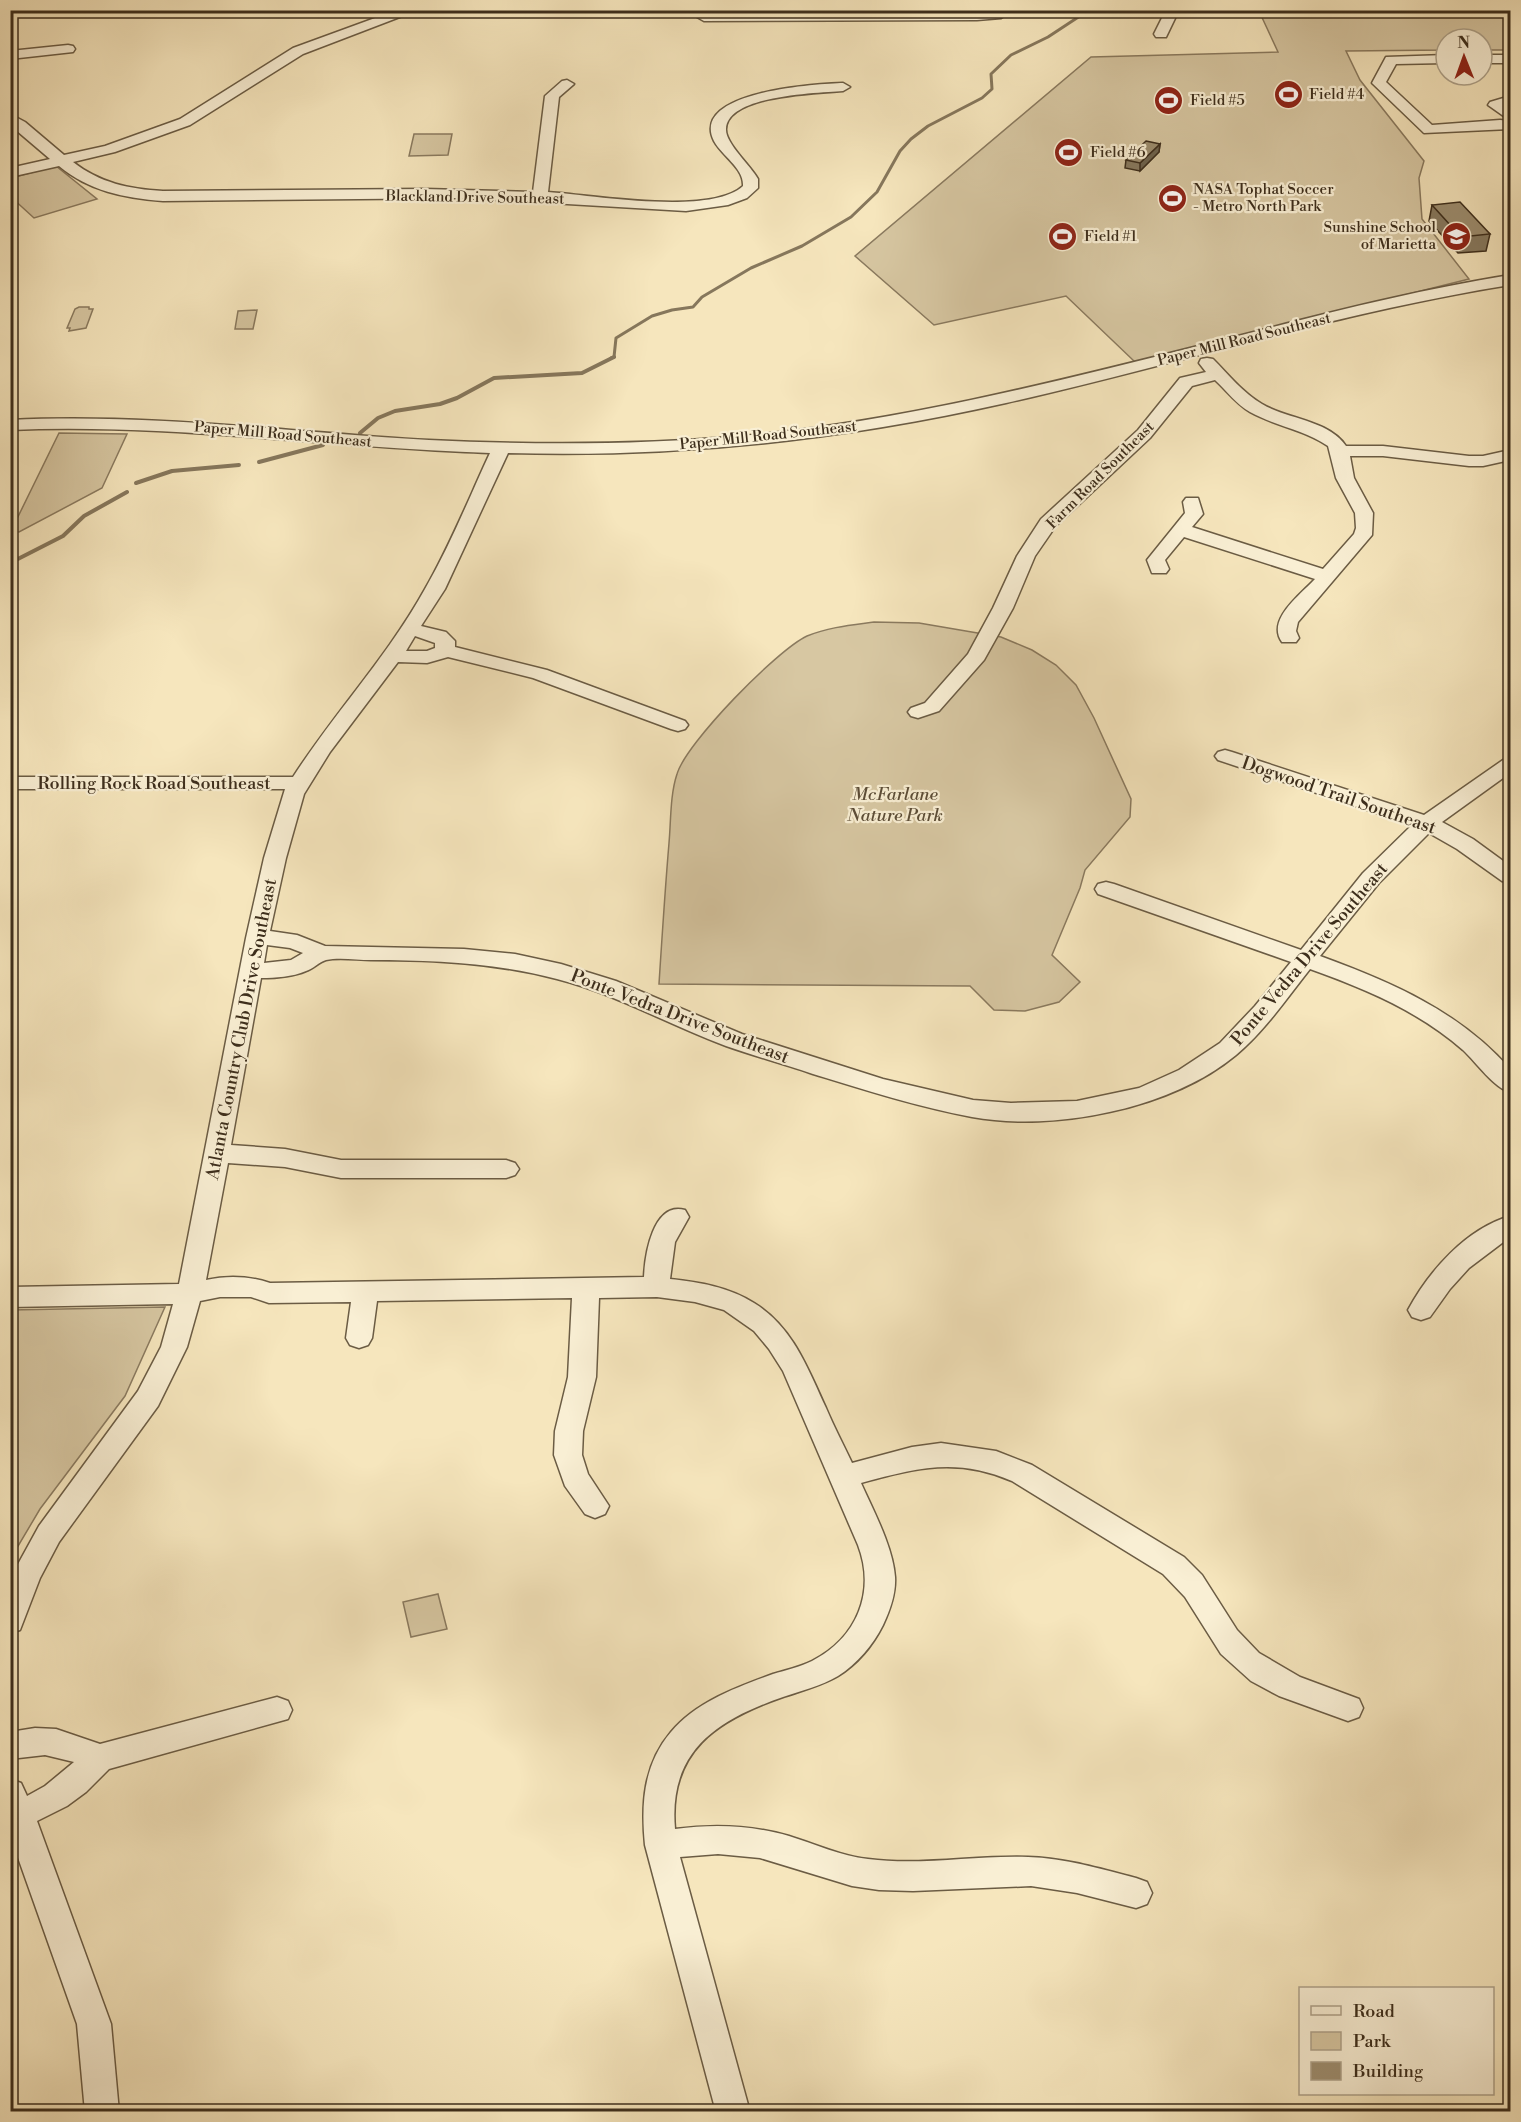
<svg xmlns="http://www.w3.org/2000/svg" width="1521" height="2122" font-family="'Libre Bodoni',serif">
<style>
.green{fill:#d7c7a2;stroke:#8a7a5f;stroke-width:1.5}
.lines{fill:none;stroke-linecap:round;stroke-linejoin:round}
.stream-far1{stroke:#86775c;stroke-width:3}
.stream{stroke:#86775c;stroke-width:4}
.minor-casing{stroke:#6b5c44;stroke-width:3}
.minor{fill:#f9efd4;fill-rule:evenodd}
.wall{fill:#877a60;stroke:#3d2e1c;stroke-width:1.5}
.shaded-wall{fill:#6e634e;stroke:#3d2e1c;stroke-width:1.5}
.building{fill:#9d8e70;stroke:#3d2e1c;stroke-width:1.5}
.labels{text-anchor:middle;stroke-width:4.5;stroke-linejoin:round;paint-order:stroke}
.far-poi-label{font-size:15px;fill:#3d2e1c;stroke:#f9efd4;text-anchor:start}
.far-street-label{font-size:15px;fill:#3d2e1c;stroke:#f9efd4}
.street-label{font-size:18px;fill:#3d2e1c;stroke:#f9efd4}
.park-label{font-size:18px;font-style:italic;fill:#5c4d37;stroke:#f9efd4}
</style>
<rect width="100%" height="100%" fill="#f6e6bd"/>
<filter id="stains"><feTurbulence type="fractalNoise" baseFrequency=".00333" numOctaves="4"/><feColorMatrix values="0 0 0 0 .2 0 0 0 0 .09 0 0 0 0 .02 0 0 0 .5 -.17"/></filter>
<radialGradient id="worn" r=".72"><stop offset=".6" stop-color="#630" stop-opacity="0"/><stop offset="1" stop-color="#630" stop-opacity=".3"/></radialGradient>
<!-- green -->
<g class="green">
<path d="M 1259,11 L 1510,11 L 1510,50 L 1482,50 L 1482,39 L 1446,39 L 1446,50 L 1346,51 L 1360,80 L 1424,161 L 1419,178 L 1422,219 L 1469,279 L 1135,362 L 1066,296 L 934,325 L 855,256 L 1091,57 L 1278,52 Z"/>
<path d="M 414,134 L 452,134 L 448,155 L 409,156 Z"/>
<path d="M 56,166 L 97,199 L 34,218 L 11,197 L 11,178 Z"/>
<path d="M 79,307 L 89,307 L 89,309 L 93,309 L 86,328 L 69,331 L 70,328 L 67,328 L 75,309 Z"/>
<path d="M 257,310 L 253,329 L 235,329 L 238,311 Z"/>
<path d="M 59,433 L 127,434 L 102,488 L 19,532 L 11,531 Z"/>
<path d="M 874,622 L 919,623 L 1001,637 L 1032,650 L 1056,665 L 1076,685 L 1094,718 L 1131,799 L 1130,817 L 1085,870 L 1080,888 L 1052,955 L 1080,982 L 1059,1002 L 1025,1011 L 994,1010 L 970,986 L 659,984 C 662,937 665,890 669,843 C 671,821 670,795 677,774 C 686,743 777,650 807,636 C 829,627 852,625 874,622 Z"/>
<path d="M 165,1307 L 125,1396 L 40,1509 L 11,1558 L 11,1310 Z"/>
<path d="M 438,1594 L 447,1629 L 411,1637 L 403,1602 Z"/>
</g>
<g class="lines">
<!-- stream-far1 -->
<path class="stream-far1" d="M 611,358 L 614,357 L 616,338 L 652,316 L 672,310 L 693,307 L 702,297 L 751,268 L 802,246 L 851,217 L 877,192 L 900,151 L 911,139 L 928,126 L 982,98 L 992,89 L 991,74 L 1011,55 L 1048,37 L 1089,10"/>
<!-- stream -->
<g class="stream">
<path d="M 360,433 L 378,418 L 395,411 L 440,404 L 457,398 L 494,378 L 582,373 L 614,357"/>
<path d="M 259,462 L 323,445"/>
<path d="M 136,483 L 172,471 L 239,465"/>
<path d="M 10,563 L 63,536 L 84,516 L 127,492"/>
</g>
<defs>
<g id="minor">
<path d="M 397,10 L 418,10 L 303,54 L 190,125 L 115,152 L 73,162 C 100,183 129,189 163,191 L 425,189 L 533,192 L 545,96 L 562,81 L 567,80 L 574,84 L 559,97 L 548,192 C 593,195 710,216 743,186 C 744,168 722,156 714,141 C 689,91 817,84 843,83 L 850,87 L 843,91 C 818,93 727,95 726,129 C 725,143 751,166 758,179 L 758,188 L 747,198 L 728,205 L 686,211 L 465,198 L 163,201 C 124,198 89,191 59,166 L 10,177 L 10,168 L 50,159 L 10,125 L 10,114 L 25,122 L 64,155 L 105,146 L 180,119 L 293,48 Z"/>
<path d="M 1013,10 L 1001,18 L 977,20 L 704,21 L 697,17 L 704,13 Z"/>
<path d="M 1166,10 L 1179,10 L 1166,37 L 1156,37 L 1154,34 Z"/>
<path d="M 68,45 L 73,46 L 75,49 L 73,52 L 10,59 L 10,51 Z"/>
<path d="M 1446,55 L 1446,63 L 1396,64 L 1386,82 L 1432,125 L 1500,120 L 1510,121 L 1510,129 L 1424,133 L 1372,83 L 1386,57 Z"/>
<rect x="1482" y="55" width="28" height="8"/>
<path d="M 1510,96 L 1510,105 L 1507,106 L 1510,108 L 1510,118 L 1505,117 L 1488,105 L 1490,102 Z"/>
<path d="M 1510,275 L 1510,285 C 1340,312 1174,365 1006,403 C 842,440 676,458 508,453 L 445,589 L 421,626 L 446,632 L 455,641 L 455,647 L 547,670 L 685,721 L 688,725 L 685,729 L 678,731 L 671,729 L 533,678 L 448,657 L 427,663 L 398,662 L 330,752 L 304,794 L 286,858 L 270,931 L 297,935 L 325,946 L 464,949 L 515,954 L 561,964 L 616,981 L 742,1034 L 883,1079 L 973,1100 L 1011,1103 L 1077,1101 L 1139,1088 L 1179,1070 L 1220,1043 L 1255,1006 L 1291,962 L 1098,894 L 1095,889 L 1098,884 L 1106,882 L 1114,884 L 1301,950 L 1363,873 L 1412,825 L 1218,760 L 1215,756 L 1218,752 L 1225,750 L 1232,752 L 1424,815 L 1503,760 L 1510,758 L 1510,773 L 1442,822 L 1473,839 L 1510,866 L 1510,883 L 1502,881 L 1457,849 L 1429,833 L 1379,883 L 1320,956 C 1391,982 1459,1011 1510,1069 L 1510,1092 C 1495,1089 1476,1062 1463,1050 C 1418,1011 1366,989 1310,969 C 1287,998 1264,1032 1236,1055 C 1171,1109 1054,1132 972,1117 C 918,1107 865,1090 813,1074 C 784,1064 754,1056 726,1046 C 669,1025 616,994 557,979 C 496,963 434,960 371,960 C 357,960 339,957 326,960 C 319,962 313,969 306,971 C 292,977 276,978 261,978 L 231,1145 L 285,1149 L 341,1160 L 506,1160 L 515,1163 L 519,1169 L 515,1175 L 506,1178 L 341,1178 L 285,1167 L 228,1163 L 206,1280 C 228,1275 249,1276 270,1283 L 644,1277 C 645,1255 653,1201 685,1210 L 689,1217 L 675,1242 L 670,1279 C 699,1282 729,1287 754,1303 C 793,1327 808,1369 826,1408 C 834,1427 843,1444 852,1463 L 912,1447 L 941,1443 L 996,1451 L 1032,1465 L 1184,1557 L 1202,1575 L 1237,1630 L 1259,1653 L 1300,1677 L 1359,1699 L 1363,1708 L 1359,1717 L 1348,1721 L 1279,1696 L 1251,1681 L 1221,1654 L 1185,1597 L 1163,1574 L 1012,1481 C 956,1457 917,1468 861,1483 C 873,1510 893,1547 895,1577 C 896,1594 890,1610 883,1625 C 873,1645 857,1664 838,1676 C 821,1686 801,1691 783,1697 C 717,1720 668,1751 675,1829 C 714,1824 751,1825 789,1836 C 815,1844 841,1856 868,1859 C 921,1866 975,1855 1028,1857 C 1065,1858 1101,1869 1136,1878 L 1147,1882 L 1152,1893 L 1147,1904 L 1136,1908 L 1077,1893 L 1031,1886 L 913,1891 L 879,1890 L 852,1886 L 760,1858 L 718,1854 L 680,1857 L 750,2112 L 716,2112 L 645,1845 C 641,1805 643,1765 671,1732 C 696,1702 737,1687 773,1674 C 786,1670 800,1667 812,1661 C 857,1638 876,1592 858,1545 L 783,1371 L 769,1349 L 754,1331 L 724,1310 L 695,1302 L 657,1297 L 599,1298 L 596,1377 L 583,1431 L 582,1455 L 588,1474 L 609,1506 L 605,1514 L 595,1518 L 585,1514 L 565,1486 L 554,1455 L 555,1431 L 568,1377 L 572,1298 L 377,1301 L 372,1338 L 368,1345 L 359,1348 L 350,1345 L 346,1338 L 351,1302 L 269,1303 L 251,1297 L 220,1297 L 200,1301 L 187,1347 L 158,1406 L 59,1542 L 40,1578 L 20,1630 L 10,1633 L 11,1577 L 39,1526 L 138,1391 L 161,1347 L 173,1304 L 10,1307 L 10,1287 L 179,1284 L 246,938 L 264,858 L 285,789 L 10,789 L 10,777 L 293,777 C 335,712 388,656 425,589 C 450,546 469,498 490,453 C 330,448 171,423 10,430 L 10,420 C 151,413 289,432 429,440 C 533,445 638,445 742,436 C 896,422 1047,384 1198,346 C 1301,320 1404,292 1510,275 ZM 415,636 L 435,643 L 435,648 L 427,651 L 406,651 ZM 267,945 L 290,948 L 303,953 L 291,960 L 264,963 Z"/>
<path d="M 1207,358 L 1213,359 C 1228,374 1244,394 1262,404 C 1287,419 1329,420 1346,446 L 1383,446 L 1469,456 L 1483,456 L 1510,450 L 1510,460 L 1483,466 L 1469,466 L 1383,456 L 1350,456 L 1354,478 L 1373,513 L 1372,535 L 1298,622 L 1296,631 L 1299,638 L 1296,642 L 1282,642 C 1266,620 1300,595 1315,579 L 1184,537 L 1165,560 L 1169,569 L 1166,573 L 1152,573 L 1147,560 L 1185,513 L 1183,502 L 1186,498 L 1198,498 L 1203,514 L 1192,527 L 1323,569 L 1354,534 L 1356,528 L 1355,513 L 1336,478 L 1328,446 C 1305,430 1275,426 1250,412 C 1237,405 1226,390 1215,380 L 1192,386 L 1150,438 L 1055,527 L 1035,556 L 1013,608 L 984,660 L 939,711 L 918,718 L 911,716 L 908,712 L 911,708 L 925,703 L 968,654 L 993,608 L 1017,556 L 1041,519 L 1138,430 L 1180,378 L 1206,372 L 1199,363 L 1201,359 Z"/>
<path d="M 1510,1216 L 1510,1237 L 1469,1268 L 1450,1289 L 1430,1317 L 1421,1320 L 1412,1317 L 1408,1310 C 1429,1271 1466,1229 1510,1216 Z"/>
<path d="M 277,1697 L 288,1701 L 292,1710 L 288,1719 L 109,1769 L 86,1792 L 67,1806 L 37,1821 L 111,2024 L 119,2112 L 85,2112 L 77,2024 L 10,1835 L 10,1779 L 21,1783 L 27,1796 L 45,1786 L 74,1762 L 45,1755 L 10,1759 L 10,1732 L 35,1728 L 56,1729 L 100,1744 Z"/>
</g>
</defs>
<!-- minor casing -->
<use href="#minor" class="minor-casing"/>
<!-- minor -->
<use href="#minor" class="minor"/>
</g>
<!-- wall -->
<g class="wall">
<path d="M 1160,144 L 1159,152 L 1140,171 L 1125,168 L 1126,160 Z"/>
<path d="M 1432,205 L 1490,234 L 1486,251 L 1458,253 L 1429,221 Z"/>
</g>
<!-- shaded-wall -->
<path class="shaded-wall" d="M 1160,144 L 1159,152 L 1140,171 L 1140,163 Z"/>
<!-- building -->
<g class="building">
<path d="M 1146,141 L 1160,144 L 1140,163 L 1126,160 Z"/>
<path d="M 1460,202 L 1490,234 L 1461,237 L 1432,205 Z"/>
</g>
<!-- icons -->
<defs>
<symbol id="stadium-disc" viewBox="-11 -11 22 22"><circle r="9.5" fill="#8f2418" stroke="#f9efd4"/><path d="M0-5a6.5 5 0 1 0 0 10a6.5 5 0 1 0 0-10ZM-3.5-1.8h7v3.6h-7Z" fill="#fff"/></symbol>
<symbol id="school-disc" viewBox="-11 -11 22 22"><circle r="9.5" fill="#8f2418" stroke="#f9efd4"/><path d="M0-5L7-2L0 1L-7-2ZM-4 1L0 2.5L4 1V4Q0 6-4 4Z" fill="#fff"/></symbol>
</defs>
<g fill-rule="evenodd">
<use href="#stadium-disc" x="1272" y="78" width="33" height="33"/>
<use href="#stadium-disc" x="1152" y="84" width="33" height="33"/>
<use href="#stadium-disc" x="1052" y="136" width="33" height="33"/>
<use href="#stadium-disc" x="1156" y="182" width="33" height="33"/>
<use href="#stadium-disc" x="1046" y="220" width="33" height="33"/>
<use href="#school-disc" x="1440" y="220" width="33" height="33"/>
</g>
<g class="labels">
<!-- far-poi labels -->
<g class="far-poi-label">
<text x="1309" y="99">Field #4</text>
<text x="1190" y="105">Field #5</text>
<text x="1090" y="157">Field #6</text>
<text x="1193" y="194">NASA Tophat Soccer<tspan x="1193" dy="17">- Metro North Park</tspan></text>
<text x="1436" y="232" text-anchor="end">Sunshine School<tspan x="1436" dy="17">of Marietta</tspan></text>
<text x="1084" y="241">Field #1</text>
</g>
<!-- far-street labels -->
<g class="far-street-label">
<text transform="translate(475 197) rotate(1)" y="5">Blackland Drive Southeast</text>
<text transform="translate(1244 339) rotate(-14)" y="5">Paper Mill Road Southeast</text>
<text transform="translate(283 434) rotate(5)" y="5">Paper Mill Road Southeast</text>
<text transform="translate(768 435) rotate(-6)" y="5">Paper Mill Road Southeast</text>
<text transform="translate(1100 475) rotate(-45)" y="5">Farm Road Southeast</text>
</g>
<!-- street labels -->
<g class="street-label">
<text x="154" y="789">Rolling Rock Road Southeast</text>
<text transform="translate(1339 795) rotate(19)" y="6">Dogwood Trail Southeast</text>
<text transform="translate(1309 954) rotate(-50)" y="6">Ponte Vedra Drive Southeast</text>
<text transform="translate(680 1016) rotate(21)" y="6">Ponte Vedra Drive Southeast</text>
<text transform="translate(241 1029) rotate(-79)" y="6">Atlanta Country Club Drive Southeast</text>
</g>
<!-- park labels -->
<g class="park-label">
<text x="895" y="800">McFarlane<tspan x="895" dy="21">Nature Park</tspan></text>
</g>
</g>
<!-- margin -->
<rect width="1521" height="2122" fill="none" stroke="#f6e6bd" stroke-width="36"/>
<rect x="12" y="12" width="1497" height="2098" fill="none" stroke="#3d2e1c" stroke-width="3"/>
<rect x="18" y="18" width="1485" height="2086" fill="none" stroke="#3d2e1c" stroke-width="1.5"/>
<!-- legend -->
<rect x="1299" y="1987" width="195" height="108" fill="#f9efd4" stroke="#aea28a" stroke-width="1.5"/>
<rect x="1311" y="2006" width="30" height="9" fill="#f9efd4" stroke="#aea28a" stroke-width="1.5"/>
<text x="1353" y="2017" font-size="18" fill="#3d2e1c">Road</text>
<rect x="1311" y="2032" width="30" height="18" fill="#d7c7a2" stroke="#aea28a" stroke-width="1.5"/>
<text x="1353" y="2047" font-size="18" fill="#3d2e1c">Park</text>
<rect x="1311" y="2062" width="30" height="18" fill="#9d8e70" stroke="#aea28a" stroke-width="1.5"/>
<text x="1353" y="2077" font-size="18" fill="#3d2e1c">Building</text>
<!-- north arrow -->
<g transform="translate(1464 57) rotate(359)"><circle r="28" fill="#f9efd4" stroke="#aea28a" stroke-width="1.5"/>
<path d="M0-4.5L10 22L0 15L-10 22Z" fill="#8f2418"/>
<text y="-9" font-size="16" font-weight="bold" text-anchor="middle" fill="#3d2e1c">N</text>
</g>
<rect width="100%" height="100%" filter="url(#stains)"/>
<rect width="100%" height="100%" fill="url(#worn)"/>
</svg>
